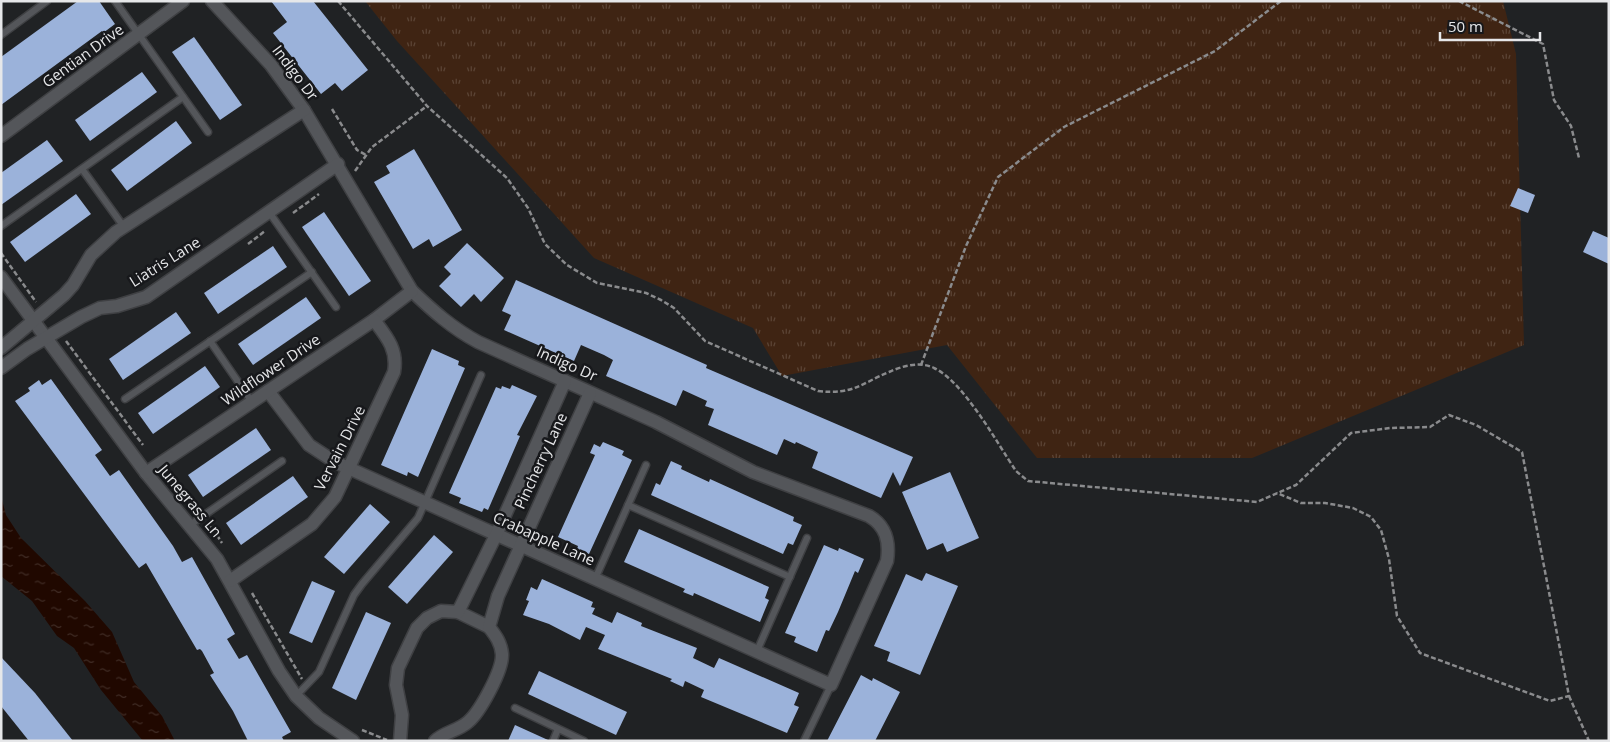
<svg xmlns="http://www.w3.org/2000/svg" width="1610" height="742" font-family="'Open Sans',sans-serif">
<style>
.grass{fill:url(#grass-tufts)}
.water{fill:url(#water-ripples)}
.building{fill:#9bb2da}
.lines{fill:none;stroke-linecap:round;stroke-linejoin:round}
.service-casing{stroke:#3f4043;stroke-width:9}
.minor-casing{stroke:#3f4043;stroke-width:15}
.path{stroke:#8a8b8d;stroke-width:2.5;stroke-dasharray:5 2.5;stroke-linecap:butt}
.service{stroke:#54565a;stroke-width:6}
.minor{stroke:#54565a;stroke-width:12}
.labels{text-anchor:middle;stroke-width:5;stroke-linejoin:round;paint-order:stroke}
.street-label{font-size:15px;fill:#e6e7e9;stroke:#17181b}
</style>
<defs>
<pattern id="grass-tufts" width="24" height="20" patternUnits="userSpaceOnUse" patternTransform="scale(1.25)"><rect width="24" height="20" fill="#3f2413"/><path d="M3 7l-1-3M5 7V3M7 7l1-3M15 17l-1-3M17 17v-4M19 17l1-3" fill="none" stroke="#5b4435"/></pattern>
<pattern id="water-ripples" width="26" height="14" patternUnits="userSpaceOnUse" patternTransform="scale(1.25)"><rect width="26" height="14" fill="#200800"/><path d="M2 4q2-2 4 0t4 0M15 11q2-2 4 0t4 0" fill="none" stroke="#402c25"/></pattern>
</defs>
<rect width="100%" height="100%" fill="#202224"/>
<!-- grass -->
<path class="grass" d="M 365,1 L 1503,1 L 1516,54 L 1524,345 L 1252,458 L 1037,458 L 947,345 L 782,376 L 753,328 L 594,258 L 397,41 Z"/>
<!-- water -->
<path class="water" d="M 1,496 L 6,515 L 21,538 L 85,601 L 112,632 L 134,682 L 162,716 L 175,741 L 143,741 L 101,690 L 74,648 L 57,636 L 32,601 L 1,576 Z"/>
<!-- building -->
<g class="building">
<path d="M 78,1 L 99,1 L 115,24 L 103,33 L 102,31 L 1,105 L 1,57 Z"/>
<path d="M 271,1 L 313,1 L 368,70 L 342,91 L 335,83 L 321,94 L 273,33 L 287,22 Z"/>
<path d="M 194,37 L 242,105 L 220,120 L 172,52 Z"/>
<path d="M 142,72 L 157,92 L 90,141 L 75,120 Z"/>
<path d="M 176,121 L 192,143 L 127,191 L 111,170 Z"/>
<path d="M 47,140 L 63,161 L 1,205 L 1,173 Z"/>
<path d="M 414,149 L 462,230 L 433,247 L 429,239 L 413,249 L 374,182 L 390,173 L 386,166 Z"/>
<path d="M 1518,188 L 1535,195 L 1528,213 L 1510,206 Z"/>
<path d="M 76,194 L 91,214 L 25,262 L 10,242 Z"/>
<path d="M 324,212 L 371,281 L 349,296 L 302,227 Z"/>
<path d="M 1593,231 L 1609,238 L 1609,264 L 1583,252 Z"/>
<path d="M 467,243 L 504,278 L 481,302 L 474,294 L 461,307 L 439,286 L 451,274 L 444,267 Z"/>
<path d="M 273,246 L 287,267 L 218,314 L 204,293 Z"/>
<path d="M 516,280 L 707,365 L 706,368 L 913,457 L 900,486 L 893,472 L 881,498 L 812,468 L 818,452 L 796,442 L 795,444 L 784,439 L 777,455 L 708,425 L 714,409 L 705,406 L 707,401 L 683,390 L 676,406 L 606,376 L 613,360 L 604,355 L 581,345 L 574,361 L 504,330 L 511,315 L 502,311 Z"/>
<path d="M 306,297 L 321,318 L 253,365 L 238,344 Z"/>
<path d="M 176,312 L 191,333 L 123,380 L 109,359 Z"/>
<path d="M 432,349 L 459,361 L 458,365 L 465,368 L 418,477 L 408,472 L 407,476 L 381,465 Z"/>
<path d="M 205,366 L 220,387 L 153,434 L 138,413 Z"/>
<path d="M 51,379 L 102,450 L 95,455 L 110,476 L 119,470 L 173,546 L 182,562 L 192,557 L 235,634 L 227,639 L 239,659 L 247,655 L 291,732 L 282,737 L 284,741 L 248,741 L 233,711 L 210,675 L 214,673 L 202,651 L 200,649 L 197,650 L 146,563 L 139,568 L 15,401 L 30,391 L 28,388 L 39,380 L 42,385 Z"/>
<path d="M 512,385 L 537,396 L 517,435 L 520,436 L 488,510 L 484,508 L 482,512 L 459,503 L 461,498 L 449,493 L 496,387 L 501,389 L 502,386 L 510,389 Z"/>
<path d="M 256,428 L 271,450 L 203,497 L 188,475 Z"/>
<path d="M 603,442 L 624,451 L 622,455 L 632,460 L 589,554 L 577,549 L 578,546 L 558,537 L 595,455 L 590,453 L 594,444 L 600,447 Z"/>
<path d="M 671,461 L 682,466 L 681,469 L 709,482 L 710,479 L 794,517 L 793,521 L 802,525 L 793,545 L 788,543 L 783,554 L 651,495 L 656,483 L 660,485 Z"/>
<path d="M 950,472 L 979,538 L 947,552 L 943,543 L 927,550 L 902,492 Z"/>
<path d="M 293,476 L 308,497 L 241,545 L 226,523 Z"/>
<path d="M 370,504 L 390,522 L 344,574 L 324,557 Z"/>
<path d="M 639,529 L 769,587 L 765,598 L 769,600 L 760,622 L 694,593 L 693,596 L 683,592 L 685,589 L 624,562 Z"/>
<path d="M 434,535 L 453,552 L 407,604 L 388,587 Z"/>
<path d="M 824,545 L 838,551 L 839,548 L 864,559 L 858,573 L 855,571 L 838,612 L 829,631 L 826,630 L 817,652 L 794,642 L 796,637 L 785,633 Z"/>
<path d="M 926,573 L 958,586 L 920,675 L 887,661 L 890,652 L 874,646 L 906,574 L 922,581 Z"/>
<path d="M 542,579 L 593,602 L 591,607 L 595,608 L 592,614 L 612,623 L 617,612 L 642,623 L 641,626 L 697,648 L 693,658 L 714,668 L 719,658 L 799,693 L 794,705 L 799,707 L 787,733 L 701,697 L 704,690 L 685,681 L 683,687 L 670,681 L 672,679 L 598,649 L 605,635 L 586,627 L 580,640 L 549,624 L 523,615 L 529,601 L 526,600 L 531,587 L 537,590 Z"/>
<path d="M 312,581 L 335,591 L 312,643 L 289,633 Z"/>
<path d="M 366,612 L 391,623 L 356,700 L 332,688 Z"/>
<path d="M 1,657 L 35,693 L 73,741 L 29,741 L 1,706 Z"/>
<path d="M 539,671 L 627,712 L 616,735 L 528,694 Z"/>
<path d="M 861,675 L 872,681 L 873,678 L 900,692 L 875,741 L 827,741 Z"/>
<path d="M 515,725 L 548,740 L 548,741 L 508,741 Z"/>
</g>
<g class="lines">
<defs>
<g id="service">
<path d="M 115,1 L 208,132"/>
<path d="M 1,35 L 47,1"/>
<path d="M 82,169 L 124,227"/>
<path d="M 269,212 L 336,307"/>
<path d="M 1,226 L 183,97"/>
<path d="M 210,341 L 252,402"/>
<path d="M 125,399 L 312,272"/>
<path d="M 628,505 L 790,577"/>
<path d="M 190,525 L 282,461"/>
<path d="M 595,579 L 646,465"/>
<path d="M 757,651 L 807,538"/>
<path d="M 296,696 L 319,672 L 354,595 L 362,584 L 418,518 L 481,375"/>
<path d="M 515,708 L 584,741"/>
<path d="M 553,741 L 558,729"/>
<path d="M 804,741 L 831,685"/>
</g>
<g id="minor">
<path d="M 212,1 L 271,65 L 304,110 L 412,291 C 433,311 452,328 478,342 L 656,422 L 753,472 L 869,516 C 886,526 890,541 887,561 L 831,685 L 335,462 L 309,445 L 268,391"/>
<path d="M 1,136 L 183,1"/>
<path d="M 1,277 L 146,473 L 217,559 L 279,671 L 296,696 L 319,718 L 353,741"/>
<path d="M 1,348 L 64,295 L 73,285 L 91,255 L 116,232 L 304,110"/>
<path d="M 1,368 L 27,349 L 81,317 L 100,308 L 117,306 L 146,297 L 338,164"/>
<path d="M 146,473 L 374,320 L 412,291"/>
<path d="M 230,581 L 312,524 L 335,497 L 394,372 C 398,350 387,337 374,320"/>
<path d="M 458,612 L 489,627"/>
<path d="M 400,741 L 402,715 L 396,685 L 398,668 L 417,628 L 427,618 L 441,611 L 458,612 L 496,535 L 565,381"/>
<path d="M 435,741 C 444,732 458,731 468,722 C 480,712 503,670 502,654 C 501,643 496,636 489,627 L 498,596 L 590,393"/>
</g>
</defs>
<!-- service casing -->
<use href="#service" class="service-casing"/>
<!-- minor casing -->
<use href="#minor" class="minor-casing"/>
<!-- path -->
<g class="path">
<path d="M 338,1 L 427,106 L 507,178 L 528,208 L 545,244 L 567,265 L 597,283 L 646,293 L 661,300 L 674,308 L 705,341 L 818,391 C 853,395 860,384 889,372 C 902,366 920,361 934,368 C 964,382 997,443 1016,471 L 1028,481 L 1257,502 L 1296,485 L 1351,433 L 1390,428 L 1430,427 L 1449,415 L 1476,425 L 1522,452 L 1569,696 L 1550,701 L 1420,653 L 1397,616 L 1389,559 L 1381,530 L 1371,517 L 1353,508 L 1325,503 L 1301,503 L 1277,493"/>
<path d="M 1459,1 L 1543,44 L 1554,100 L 1571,126 L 1579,158"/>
<path d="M 332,109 L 357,150 L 366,155"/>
<path d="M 355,171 L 372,147 L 427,106"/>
<path d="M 293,213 L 319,194"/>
<path d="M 248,244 L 265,231"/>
<path d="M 1,253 L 36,302"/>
<path d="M 66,341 L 143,445"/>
<path d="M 921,365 L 966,246 L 998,177 L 1064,127 L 1215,51 L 1281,1"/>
<path d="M 166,477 L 171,479 L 195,510"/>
<path d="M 207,524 L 213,529 L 222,543"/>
<path d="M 252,593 L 302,679"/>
<path d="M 1569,696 L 1589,741"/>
<path d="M 362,730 L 387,740"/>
</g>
<!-- service -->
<use href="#service" class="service"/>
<!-- minor -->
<use href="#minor" class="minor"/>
</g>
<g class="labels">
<!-- street labels -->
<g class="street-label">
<text transform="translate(83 56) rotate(-36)" y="5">Gentian Drive</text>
<text transform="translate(295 73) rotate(53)" y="5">Indigo Dr</text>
<text transform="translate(165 262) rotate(-32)" y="5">Liatris Lane</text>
<text transform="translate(567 364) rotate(24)" y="5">Indigo Dr</text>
<text transform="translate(271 370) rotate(-34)" y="5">Wildflower Drive</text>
<text transform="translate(340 448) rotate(-63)" y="5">Vervain Drive</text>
<text transform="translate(541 461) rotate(-65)" y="5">Pincherry Lane</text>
<text transform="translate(190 501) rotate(50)" y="5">Junegrass Ln</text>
<text transform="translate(544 539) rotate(24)" y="5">Crabapple Lane</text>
</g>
</g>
<!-- border -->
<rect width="1610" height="742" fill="none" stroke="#e6e7e9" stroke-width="5"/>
<!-- scale -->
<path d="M1440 32v8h100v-8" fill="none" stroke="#e6e7e9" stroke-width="2.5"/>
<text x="1448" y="32" font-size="15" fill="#e6e7e9" stroke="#17181b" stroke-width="4" paint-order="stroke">50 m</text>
</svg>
